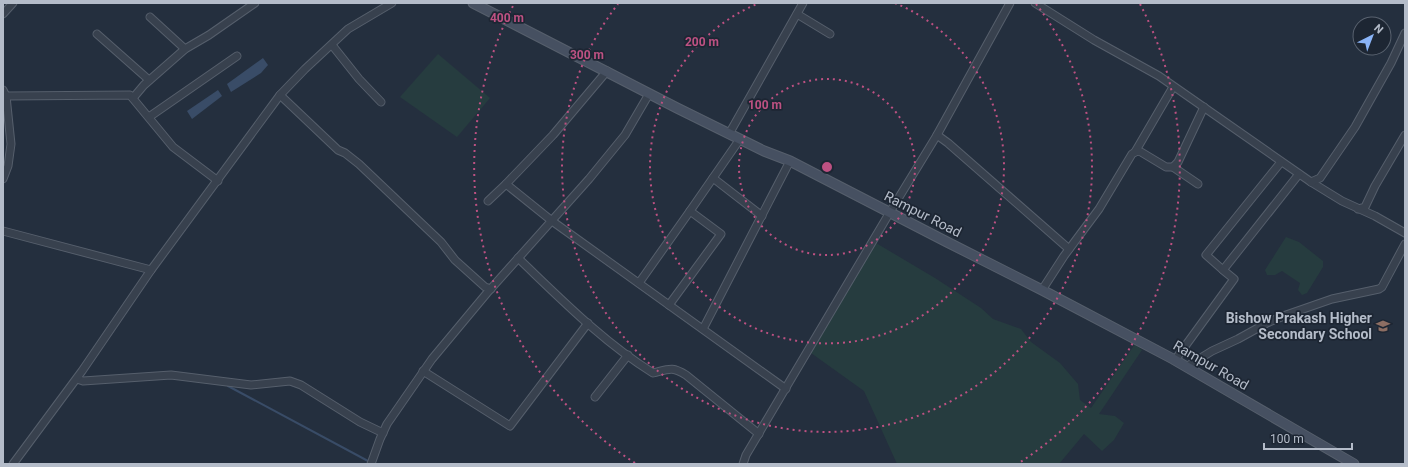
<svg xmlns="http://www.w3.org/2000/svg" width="1408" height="467" font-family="Roboto,sans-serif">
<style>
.green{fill:#263c3f}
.water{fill:#394c67}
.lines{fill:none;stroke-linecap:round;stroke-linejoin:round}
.stream{stroke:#394c67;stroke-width:2}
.minor-casing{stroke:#565f6c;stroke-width:9}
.secondary-casing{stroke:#565f6c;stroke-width:11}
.minor{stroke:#38414e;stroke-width:7}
.secondary{stroke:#465061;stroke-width:9}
.ring{fill:none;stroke:#bd5182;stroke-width:2;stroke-dasharray:2 4}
.labels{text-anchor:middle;stroke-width:3.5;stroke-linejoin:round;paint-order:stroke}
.street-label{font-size:14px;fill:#b4bcc9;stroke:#1d2633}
.poi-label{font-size:14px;font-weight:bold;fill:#b4bcc9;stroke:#1d2633;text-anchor:end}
.centre{fill:#bd5182;stroke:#1d2633;stroke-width:2}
.ring-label{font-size:12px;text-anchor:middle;font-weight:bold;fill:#bd5182;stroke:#1d2633;stroke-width:3.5;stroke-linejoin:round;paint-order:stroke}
</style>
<rect width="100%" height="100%" fill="#242f3e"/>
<!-- green -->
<g class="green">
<path d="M 438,54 L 490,98 L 457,137 L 400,97 Z"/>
<path d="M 1286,237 L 1299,242 L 1323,261 L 1323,267 L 1307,293 L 1302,295 L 1298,290 L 1300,283 L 1282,271 L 1275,275 L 1267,275 L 1265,270 Z"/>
<path d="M 876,243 L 935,278 L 981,308 L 993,319 L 1021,329 L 1031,342 L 1060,363 L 1078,384 L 1080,400 L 1091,408 L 1135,344 L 1142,350 L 1099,414 L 1115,416 L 1124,423 L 1114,440 L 1102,451 L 1084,434 L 1059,464 L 897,464 L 864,391 L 811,353 Z"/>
</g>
<!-- water -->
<g class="water">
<path d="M 263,58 L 268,65 L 261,73 L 231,92 L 227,84 Z"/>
<path d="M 218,90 L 222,96 L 192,119 L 187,111 Z"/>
</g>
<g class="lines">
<!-- stream -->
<path class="stream" d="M 228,386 L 368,461"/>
<defs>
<g id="minor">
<path d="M 1035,3 L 1094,40 L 1159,76 L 1311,182 L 1342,201 L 1375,216 L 1405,233"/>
<path d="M 3,14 L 13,3"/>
<path d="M 797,14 L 830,34"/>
<path d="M 150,17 L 185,49"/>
<path d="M 97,34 L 149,80"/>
<path d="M 332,45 L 359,79 L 381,102"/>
<path d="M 3,90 L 6,96 L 11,144 L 8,166 L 3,179"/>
<path d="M 280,95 L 338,150 L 345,153 L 359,164 L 441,242 L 455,260 L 485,287 L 491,289"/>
<path d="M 6,96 L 130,95 L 173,147 L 218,181"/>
<path d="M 133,98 L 144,85 L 185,49 L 209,35 L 255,3"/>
<path d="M 149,117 L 237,56"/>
<path d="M 729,134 L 803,3"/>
<path d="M 937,135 L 948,143 L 1069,249"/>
<path d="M 1135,152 L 1173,87"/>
<path d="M 1173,167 L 1198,184"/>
<path d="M 713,178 L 762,216"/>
<path d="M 1311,182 L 1320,178 L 1355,127 L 1391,63 L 1405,33"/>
<path d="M 506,184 L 552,221 L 786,389"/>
<path d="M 488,201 L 506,184 L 553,135 L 607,71"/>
<path d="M 1358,209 L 1365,207 L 1375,186 L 1405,135"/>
<path d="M 3,231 L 151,270"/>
<path d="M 518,258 C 561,299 603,342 653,373 C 669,369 672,366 686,375 L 759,434"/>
<path d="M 1223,270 L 1206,255 L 1281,162"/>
<path d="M 639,283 L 690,211"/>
<path d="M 1042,290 L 1064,256 L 1099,209 L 1132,154 L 1137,151 L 1141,152 L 1166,167 L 1173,167 L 1178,162 L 1204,107"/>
<path d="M 669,305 L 721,234 L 690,211 L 740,139"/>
<path d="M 703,329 L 790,161"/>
<path d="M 1175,360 L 1234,279 L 1223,270 L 1299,174"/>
<path d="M 1186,367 L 1212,351 L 1238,339 L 1267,323 L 1286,315 L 1332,299 L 1379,289 L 1382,287 L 1405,244"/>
<path d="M 423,371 L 510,426 L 588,323"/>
<path d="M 77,379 L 83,381 L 171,375 L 251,385 L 290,381 L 301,385 L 360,422 L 383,433"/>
<path d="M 595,397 L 628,355"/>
<path d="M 13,464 L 82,371 L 151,270 L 280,95 L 305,69 L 348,29 L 392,3"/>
<path d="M 371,464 L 380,439 L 387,424 L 432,359 L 487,293 L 589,179 L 625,135 L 649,94"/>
<path d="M 743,464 L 746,455 L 890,212 L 937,135 L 1010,3"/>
</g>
<path id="secondary" d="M 473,3 L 677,108 L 764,151 L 790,161 L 947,242 L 1042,290 L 1173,359 L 1354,464"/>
</defs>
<!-- minor casing -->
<use href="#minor" class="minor-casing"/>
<!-- secondary casing -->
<use href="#secondary" class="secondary-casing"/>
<!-- minor -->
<use href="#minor" class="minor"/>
<!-- secondary -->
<use href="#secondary" class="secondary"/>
</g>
<!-- distance rings -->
<g class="ring">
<circle cx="827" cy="167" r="88"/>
<path d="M895 3A177 177 0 1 1 759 3"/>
<path d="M1036 4A265 265 0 1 1 618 4"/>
<path d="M635 463A353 353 0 0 1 514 4M1140 4A353 353 0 0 1 1019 463"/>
</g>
<!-- icons -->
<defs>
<symbol id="school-bare" viewBox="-9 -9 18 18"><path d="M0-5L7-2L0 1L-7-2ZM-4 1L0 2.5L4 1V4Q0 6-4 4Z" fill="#8d6e63" stroke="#1d2633" stroke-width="2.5" paint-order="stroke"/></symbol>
</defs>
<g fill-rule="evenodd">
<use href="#school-bare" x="1373" y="316" width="20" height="20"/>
</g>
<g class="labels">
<!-- street labels -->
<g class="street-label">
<text transform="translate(923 214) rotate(27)" y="5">Rampur Road</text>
<text transform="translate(1211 365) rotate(30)" y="5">Rampur Road</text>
</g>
<!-- poi labels -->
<g class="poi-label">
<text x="1372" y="323">Bishow Prakash Higher<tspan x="1372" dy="16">Secondary School</tspan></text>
</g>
</g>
<circle cx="827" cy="167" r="6" class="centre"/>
<g class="ring-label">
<text x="507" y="22">400 m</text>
<text x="702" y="46">200 m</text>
<text x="587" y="59">300 m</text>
<text x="765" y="109">100 m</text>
</g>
<!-- border -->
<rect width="1408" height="467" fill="none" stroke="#b4bcc9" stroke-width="8"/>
<!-- north arrow -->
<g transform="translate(1372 36) rotate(42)"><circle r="19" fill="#1d2633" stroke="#59626f"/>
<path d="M0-3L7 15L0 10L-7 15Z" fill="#8ab4f8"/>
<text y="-6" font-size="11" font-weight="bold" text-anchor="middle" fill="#b4bcc9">N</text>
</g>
<!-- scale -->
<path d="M1264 443v6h88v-6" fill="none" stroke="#b4bcc9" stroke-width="2"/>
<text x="1270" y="443" font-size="12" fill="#b4bcc9" stroke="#1d2633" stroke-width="3" paint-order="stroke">100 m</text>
</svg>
